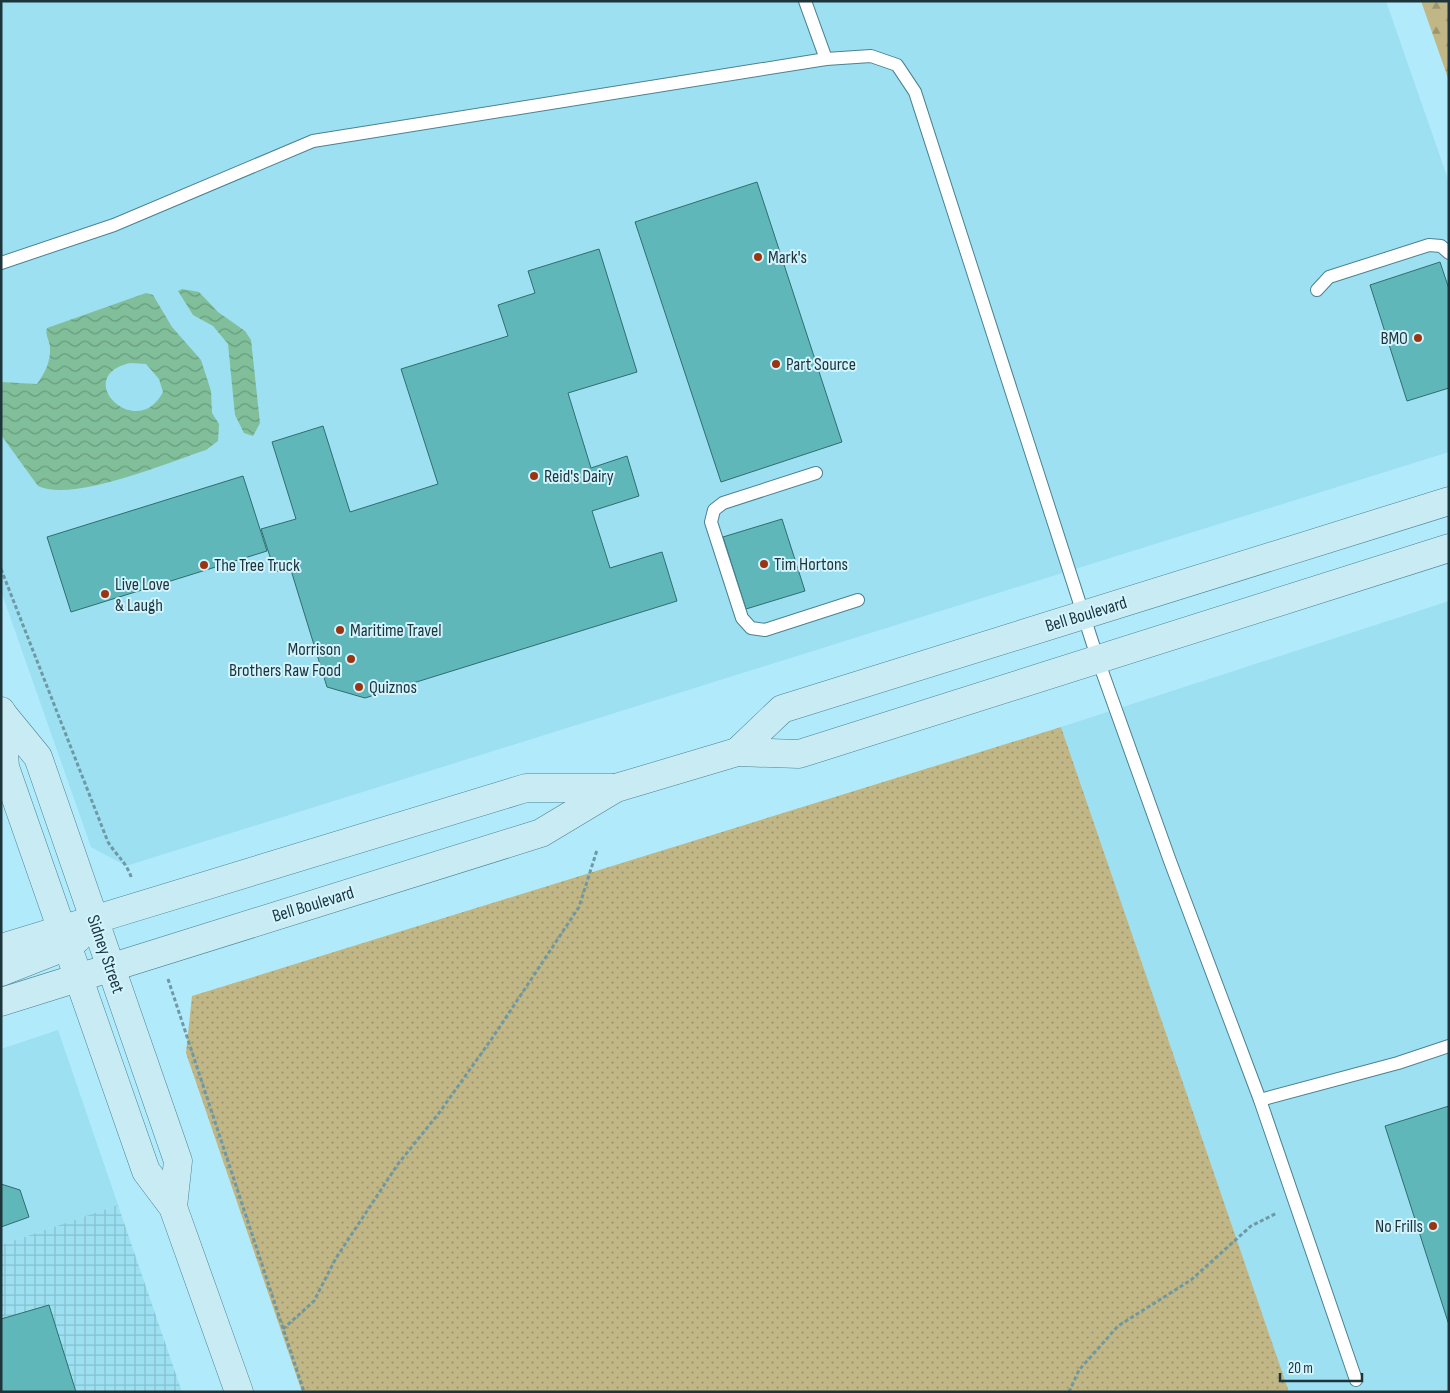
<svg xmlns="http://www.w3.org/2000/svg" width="1450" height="1393" font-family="'Sofia Sans Condensed',sans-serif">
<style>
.built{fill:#9ce0f2}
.industrial{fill:url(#industrial-grid)}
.grass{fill:url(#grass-dots)}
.forest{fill:url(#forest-firs)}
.water{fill:url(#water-waves);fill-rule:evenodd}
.building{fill:#60b7b9;stroke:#306d6e}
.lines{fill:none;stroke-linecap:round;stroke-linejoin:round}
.service-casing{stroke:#4b8291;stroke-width:14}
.secondary-casing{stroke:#4b8291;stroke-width:29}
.path{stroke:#6e99a4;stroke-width:3;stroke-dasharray:4 2.5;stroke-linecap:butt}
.service{stroke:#fff;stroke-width:12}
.secondary{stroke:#c9ebf3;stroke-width:28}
.poi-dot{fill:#9b3411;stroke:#d2f4fe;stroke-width:2}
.labels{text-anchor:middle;stroke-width:4;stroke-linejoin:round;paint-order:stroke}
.poi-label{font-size:18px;fill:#1d343a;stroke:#d2f4fe;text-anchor:start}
.street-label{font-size:18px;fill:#1d343a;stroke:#d2f4fe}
</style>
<defs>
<pattern id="industrial-grid" width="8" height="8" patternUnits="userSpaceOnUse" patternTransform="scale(1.25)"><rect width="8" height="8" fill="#9ce0f2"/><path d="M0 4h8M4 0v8" fill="none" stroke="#86c1d0"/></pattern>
<pattern id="grass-dots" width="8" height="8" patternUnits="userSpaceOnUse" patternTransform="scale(1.25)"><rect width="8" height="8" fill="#c1b685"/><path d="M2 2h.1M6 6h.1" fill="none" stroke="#9c956e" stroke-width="1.8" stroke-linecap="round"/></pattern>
<pattern id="forest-firs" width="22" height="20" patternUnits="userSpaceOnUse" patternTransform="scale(1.25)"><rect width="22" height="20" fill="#c1b685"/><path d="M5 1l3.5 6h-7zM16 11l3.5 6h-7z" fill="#9c956e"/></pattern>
<pattern id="water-waves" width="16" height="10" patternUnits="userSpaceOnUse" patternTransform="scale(1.25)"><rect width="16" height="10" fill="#80bf99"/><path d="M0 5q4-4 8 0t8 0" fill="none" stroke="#689c7e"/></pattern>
</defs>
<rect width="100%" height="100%" fill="#b1ebfb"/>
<!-- built -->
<g class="built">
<path d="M 1,1 L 1386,1 L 1449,182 L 1449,452 L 126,866 L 91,847 L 1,591 Z"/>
<path d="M 1449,601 L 1449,1392 L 1289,1392 L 1061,727 Z"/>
<path d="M 58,1030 L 118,1205 L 1,1245 L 1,1049 Z"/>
</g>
<!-- industrial -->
<path class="industrial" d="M 118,1205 L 182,1392 L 1,1392 L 1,1245 Z"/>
<!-- grass -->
<path class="grass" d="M 1061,727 L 1289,1392 L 302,1392 L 186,1053 L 192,996 Z"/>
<!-- forest -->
<path class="forest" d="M 1421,1 L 1449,1 L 1449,81 Z"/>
<!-- water -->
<g class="water">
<path d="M 182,289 L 199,292 L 218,312 L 245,331 L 251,340 L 260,423 L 253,436 L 244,433 L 235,415 L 228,344 L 213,326 L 193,315 L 178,291 Z"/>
<path d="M 146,293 L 153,295 L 172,327 L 201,360 L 211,391 L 212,413 L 219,424 L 218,441 L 206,450 C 169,462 72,503 38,486 L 1,435 L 1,382 L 37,384 C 45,373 51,361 50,347 C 49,339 45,335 47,328 ZM 130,363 L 146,364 L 159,379 L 163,392 C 137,443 70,377 130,363 Z"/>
</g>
<!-- building -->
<g class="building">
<path d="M 757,182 L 842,442 L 721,482 L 635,222 Z"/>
<path d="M 599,249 L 637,372 L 568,393 L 591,468 L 627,456 L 639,496 L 592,511 L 610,568 L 662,552 L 677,601 L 365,698 L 327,687 L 290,567 L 275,572 L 261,529 L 296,519 L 272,442 L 323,426 L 350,512 L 438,484 L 401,369 L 508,336 L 498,305 L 535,293 L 528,271 Z"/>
<path d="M 1440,262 L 1449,289 L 1449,388 L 1407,401 L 1370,285 Z"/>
<path d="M 243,476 L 267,551 L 71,612 L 47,537 Z"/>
<path d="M 782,519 L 805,591 L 746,609 L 723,537 Z"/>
<path d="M 1449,1106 L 1449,1325 L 1385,1126 Z"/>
<path d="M 1,1184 L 20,1190 L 29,1217 L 1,1227 Z"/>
<path d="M 49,1305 L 76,1392 L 1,1392 L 1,1319 Z"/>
</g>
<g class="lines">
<defs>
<g id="service">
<path d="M 805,1 L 826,59"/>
<path d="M 1,263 L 114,225 L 313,141 L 826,59 L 871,56 L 897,65 L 915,92 L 1098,660 L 1170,861 L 1260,1100 L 1356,1380"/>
<path d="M 1317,290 L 1329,277 L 1429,245 L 1441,246 L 1449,253"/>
<path d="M 816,473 L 723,503 L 714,510 L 711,522 L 742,618 L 751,628 L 765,630 L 858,600"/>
<path d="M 1260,1100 L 1398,1063 L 1449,1046"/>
</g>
<g id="secondary">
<path d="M 1,711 L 5,767 L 146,1171 L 173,1207 L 239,1392"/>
<path d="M 2,713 L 38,757 L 178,1161 L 173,1207"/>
<path d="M 737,752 L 782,709 L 1449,501"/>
<path d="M 1,948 L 526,788 L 616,788"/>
<path d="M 1,972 L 67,946 L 77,939"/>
<path d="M 1,1002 L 541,833 L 616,788 L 737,752 L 799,754 L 1449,548"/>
</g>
</defs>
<!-- service casing -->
<use href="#service" class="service-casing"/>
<!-- secondary casing -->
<use href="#secondary" class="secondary-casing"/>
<!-- path -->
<g class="path">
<path d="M 1,569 L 108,842 C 119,859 125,860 132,879"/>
<path d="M 168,979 L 304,1392"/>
<path d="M 283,1329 L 314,1301 L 336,1258 L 398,1164 L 439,1113 L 493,1037 L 579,907 L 597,850"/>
<path d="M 1069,1392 L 1079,1370 L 1118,1326 L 1191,1280 L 1251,1226 L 1277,1213"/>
</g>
<!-- service -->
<use href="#service" class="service"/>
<!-- secondary -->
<use href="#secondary" class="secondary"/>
</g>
<!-- markers -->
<g class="poi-dot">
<circle cx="758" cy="257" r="5"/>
<circle cx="1418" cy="338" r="5"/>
<circle cx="776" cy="364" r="5"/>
<circle cx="534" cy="476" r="5"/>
<circle cx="764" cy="564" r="5"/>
<circle cx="204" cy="565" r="5"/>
<circle cx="105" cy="594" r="5"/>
<circle cx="340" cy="630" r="5"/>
<circle cx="351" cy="659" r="5"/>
<circle cx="359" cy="687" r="5"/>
<circle cx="1433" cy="1226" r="5"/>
</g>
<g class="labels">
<!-- poi labels -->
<g class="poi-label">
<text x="768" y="263">Mark's</text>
<text x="1408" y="344" text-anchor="end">BMO</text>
<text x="786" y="370">Part Source</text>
<text x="544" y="482">Reid's Dairy</text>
<text x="774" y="570">Tim Hortons</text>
<text x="214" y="571">The Tree Truck</text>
<text x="115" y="590">Live Love<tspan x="115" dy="21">&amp; Laugh</tspan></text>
<text x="350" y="636">Maritime Travel</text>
<text x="341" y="655" text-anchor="end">Morrison<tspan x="341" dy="21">Brothers Raw Food</tspan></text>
<text x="369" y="693">Quiznos</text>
<text x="1423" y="1232" text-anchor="end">No Frills</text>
</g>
<!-- street labels -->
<g class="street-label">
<text transform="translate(1086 614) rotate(-17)" y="6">Bell Boulevard</text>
<text transform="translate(313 904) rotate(-17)" y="6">Bell Boulevard</text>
<text transform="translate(106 954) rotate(71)" y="6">Sidney Street</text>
</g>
</g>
<!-- border -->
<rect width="1450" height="1393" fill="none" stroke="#1d343a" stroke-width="5"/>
<!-- scale -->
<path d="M1280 1373v8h82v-8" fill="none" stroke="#1d343a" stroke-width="2.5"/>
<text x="1288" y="1373" font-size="15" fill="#1d343a" stroke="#d2f4fe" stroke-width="4" paint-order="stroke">20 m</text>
</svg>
